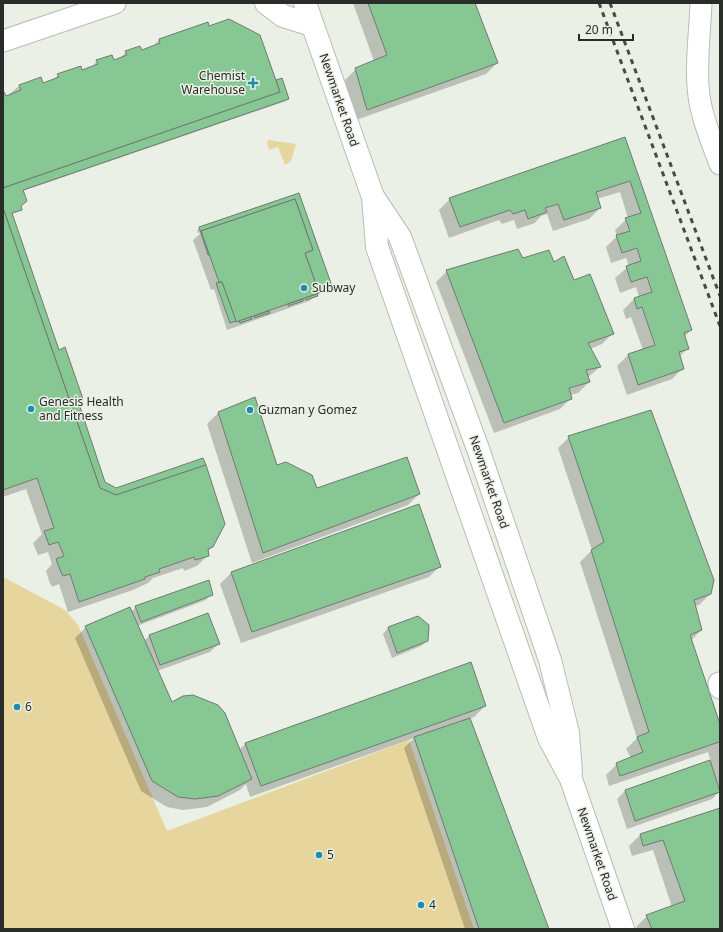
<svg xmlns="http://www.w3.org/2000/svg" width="723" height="932" font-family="'Noto Sans',sans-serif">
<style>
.green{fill:#e6d59d}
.shadow{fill:#0003}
.building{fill:#87c794;stroke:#717a72}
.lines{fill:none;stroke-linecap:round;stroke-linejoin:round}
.minor-casing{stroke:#b8beb4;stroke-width:23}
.secondary-casing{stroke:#b8beb4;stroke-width:24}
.minor{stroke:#fff;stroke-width:21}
.secondary{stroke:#fff;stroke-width:22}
.rail{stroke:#484c47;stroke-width:3;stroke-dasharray:5 5;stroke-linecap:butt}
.poi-dot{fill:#1a8cb0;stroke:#eaf0e5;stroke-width:1.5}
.labels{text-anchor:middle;stroke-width:3;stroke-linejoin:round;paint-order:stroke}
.poi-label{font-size:12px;fill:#292c28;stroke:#eaf0e5;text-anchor:start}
.street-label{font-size:12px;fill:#292c28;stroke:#eaf0e5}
</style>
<rect width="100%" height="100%" fill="#eaf0e5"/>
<!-- green -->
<g class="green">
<path d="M 268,140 L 296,144 L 291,161 L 285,165 L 278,147 L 269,150 L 267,142 Z"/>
<path d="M 3,577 L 65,610 L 78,625 L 167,831 L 409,740 L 474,929 L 3,929 Z"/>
</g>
<!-- shadow -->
<g class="shadow">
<path d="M 353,3 L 474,3 L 497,63 L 486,74 L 356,120 L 345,80 L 356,69 L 374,61 Z"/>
<path d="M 207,23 L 208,27 L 276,81 L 281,79 L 288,98 L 286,101 L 23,191 L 23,204 L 20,208 L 21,210 L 12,214 L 58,351 L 81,399 L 77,402 L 104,483 L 213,546 L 208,551 L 208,555 L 197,566 L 184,571 L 183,568 L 153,578 L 148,583 L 133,590 L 68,612 L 59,584 L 52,587 L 49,581 L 46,571 L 52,564 L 48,552 L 38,555 L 33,543 L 42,534 L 26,489 L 3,497 L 3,91 L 6,97 L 19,86 L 42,84 L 52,81 L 58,75 L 91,68 L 97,61 L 113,61 L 119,59 L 126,52 L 141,51 L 152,47 L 159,40 Z"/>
<path d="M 624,138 L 691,330 L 684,337 L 688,348 L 679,357 L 683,368 L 672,379 L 627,395 L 617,366 L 628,355 L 643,350 L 631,317 L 626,319 L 623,310 L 634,299 L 639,297 L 636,287 L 620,293 L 615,278 L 629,266 L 626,258 L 611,263 L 606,247 L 617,236 L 615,230 L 628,218 L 620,192 L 597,199 L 600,208 L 589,219 L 553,231 L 547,214 L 541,216 L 535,223 L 517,229 L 514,220 L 502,224 L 499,220 L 449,238 L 439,210 L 450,199 Z"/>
<path d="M 299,194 L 331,288 L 316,295 L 309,301 L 227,330 L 214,289 L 211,290 L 193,240 L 202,232 L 198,233 L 197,231 L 199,228 Z"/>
<path d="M 522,259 L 553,264 L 573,282 L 613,333 L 602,344 L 590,349 L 600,367 L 587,378 L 589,382 L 578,393 L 570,395 L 571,398 L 560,409 L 494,433 L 436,282 L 447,271 Z"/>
<path d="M 218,413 L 276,466 L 316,489 L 419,494 L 408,505 L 252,563 L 207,424 Z"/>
<path d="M 569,437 L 710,594 L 699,605 L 695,606 L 701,630 L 691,641 L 720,724 L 720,791 L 712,799 L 627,829 L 617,799 L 625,791 L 711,761 L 708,752 L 609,786 L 606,775 L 617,764 L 631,758 L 626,749 L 637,738 L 580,562 L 592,550 L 558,448 Z"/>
<path d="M 418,505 L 440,566 L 429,577 L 241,643 L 220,584 L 231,573 Z"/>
<path d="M 211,594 L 206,600 L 137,626 L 144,641 L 149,636 L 218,644 L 210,652 L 157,671 L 172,704 L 239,750 L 245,744 L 471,663 L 485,706 L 474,717 L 469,719 L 548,929 L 465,929 L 404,748 L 414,738 L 250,797 L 246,784 L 240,790 L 207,807 L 183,810 L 167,807 L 141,791 L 75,638 L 86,627 L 131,612 L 136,607 Z"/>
<path d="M 418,617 L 427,641 L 421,646 L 392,658 L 383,634 L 388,628 Z"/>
<path d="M 720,809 L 720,929 L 637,929 L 636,927 L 647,916 L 672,907 L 653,850 L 632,856 L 629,846 L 640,835 Z"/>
</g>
<!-- building -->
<g class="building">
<path d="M 368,3 L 475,3 L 498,63 L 367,110 L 355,68 L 387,55 Z"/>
<path d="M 229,19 L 260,35 L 280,92 L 3,188 L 3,90 L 6,96 L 21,90 L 19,85 L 41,77 L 43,83 L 59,77 L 57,74 L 81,66 L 82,70 L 98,64 L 96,60 L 112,55 L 114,60 L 127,55 L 125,51 L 140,46 L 142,50 L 160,43 L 159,39 L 208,22 L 209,26 Z"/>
<path d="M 282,78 L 289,99 L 23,190 L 27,201 L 21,206 L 22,210 L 12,213 L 59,350 L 65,347 L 83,399 L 78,401 L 105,482 L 116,488 L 203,458 L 206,465 L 116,495 L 100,488 L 3,208 L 3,188 L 280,92 L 276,80 Z"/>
<path d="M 625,137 L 692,330 L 684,333 L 689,349 L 679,352 L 684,369 L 638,385 L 628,354 L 655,345 L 642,307 L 637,309 L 634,298 L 652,292 L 647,277 L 631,282 L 626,266 L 641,261 L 637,248 L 622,253 L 616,235 L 630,231 L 625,218 L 641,213 L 630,181 L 596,192 L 601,208 L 564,220 L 558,204 L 545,208 L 547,212 L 528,219 L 525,210 L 513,214 L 510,210 L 460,227 L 449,198 Z"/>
<path d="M 299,193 L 333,289 L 319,293 L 305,253 L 313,250 L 295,199 L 201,231 L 210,255 L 208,255 L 199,227 Z"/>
<path d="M 295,199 L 313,250 L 305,253 L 319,293 L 236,322 L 222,282 L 219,282 L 201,231 Z"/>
<path d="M 3,208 L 100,488 L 116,495 L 206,465 L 225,524 L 213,547 L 208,549 L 209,556 L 195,560 L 194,557 L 159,569 L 160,572 L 145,577 L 145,579 L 79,602 L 70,574 L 63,576 L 60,570 L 56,559 L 64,556 L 58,542 L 49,545 L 44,531 L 54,528 L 37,478 L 3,490 Z"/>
<path d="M 518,249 L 523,258 L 549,250 L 554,262 L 564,256 L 574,280 L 590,274 L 614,334 L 588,343 L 601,367 L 586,370 L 590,382 L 569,388 L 572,399 L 504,423 L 446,270 Z"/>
<path d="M 222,282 L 236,321 L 230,323 L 216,283 Z"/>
<path d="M 317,294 L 318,296 L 306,300 L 305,298 Z"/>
<path d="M 303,299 L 303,301 L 288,306 L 288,304 Z"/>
<path d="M 269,311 L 270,313 L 254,318 L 254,316 Z"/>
<path d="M 251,317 L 252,319 L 240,323 L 239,321 Z"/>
<path d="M 255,397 L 277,465 L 286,462 L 312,475 L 317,488 L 407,457 L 420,494 L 263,553 L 218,412 Z"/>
<path d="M 651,410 L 714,580 L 711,594 L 694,600 L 702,630 L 690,635 L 720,724 L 720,744 L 719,742 L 620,776 L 616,763 L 643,752 L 637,737 L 649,732 L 591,550 L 604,542 L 568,436 Z"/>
<path d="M 419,504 L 441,567 L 252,632 L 231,572 Z"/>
<path d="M 209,580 L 213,595 L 141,622 L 135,606 Z"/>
<path d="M 130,607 L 172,702 L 183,696 L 193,695 L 218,705 L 225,713 L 252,779 L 218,796 L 195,799 L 178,797 L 152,781 L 85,626 Z"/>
<path d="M 208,613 L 220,644 L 160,665 L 149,635 Z"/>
<path d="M 418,616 L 429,625 L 428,641 L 397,653 L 388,627 Z"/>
<path d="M 471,662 L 486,706 L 261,786 L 245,743 Z"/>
<path d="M 470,718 L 549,929 L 479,929 L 414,737 Z"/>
<path d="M 710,760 L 720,792 L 635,821 L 625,790 Z"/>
<path d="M 720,808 L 720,929 L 652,929 L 646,915 L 685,901 L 663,840 L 643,846 L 640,834 Z"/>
</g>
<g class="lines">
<defs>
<g id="minor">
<path d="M 701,3 C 700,33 695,66 699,96 C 702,119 712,142 720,164"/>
<path d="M 3,41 L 115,3"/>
<path d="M 719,683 L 720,688"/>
</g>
<g id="secondary">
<path d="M 266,3 L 283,16 L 312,25"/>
<path d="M 305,3 L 373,197 L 377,247 L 549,738 L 571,779 L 623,929"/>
<path d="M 374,198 L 400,237 L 478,449 L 550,660 L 568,733 L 571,772"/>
</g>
</defs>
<!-- minor casing -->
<use href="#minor" class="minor-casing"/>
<!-- secondary casing -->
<use href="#secondary" class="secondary-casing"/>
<!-- minor -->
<use href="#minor" class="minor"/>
<!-- secondary -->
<use href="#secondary" class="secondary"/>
<!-- rail -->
<g class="rail">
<path d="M 599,3 L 720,326"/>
<path d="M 610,3 L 720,296"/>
</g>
</g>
<!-- markers -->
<g class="poi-dot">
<path d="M251 77h4v4h4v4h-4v4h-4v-4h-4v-4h4z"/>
<circle cx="304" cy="288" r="4"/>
<circle cx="31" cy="409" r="4"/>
<circle cx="250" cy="410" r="4"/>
<circle cx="17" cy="707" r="4"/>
<circle cx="319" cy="855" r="4"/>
<circle cx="421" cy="905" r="4"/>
</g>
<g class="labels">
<!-- poi labels -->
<g class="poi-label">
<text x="245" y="80" text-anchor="end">Chemist<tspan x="245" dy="14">Warehouse</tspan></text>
<text x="312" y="292">Subway</text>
<text x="39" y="406">Genesis Health<tspan x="39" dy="14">and Fitness</tspan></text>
<text x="258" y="414">Guzman y Gomez</text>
<text x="25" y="711">6</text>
<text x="327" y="859">5</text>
<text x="429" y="909">4</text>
</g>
<!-- street labels -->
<g class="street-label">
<text transform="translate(339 100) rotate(71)" y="4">Newmarket Road</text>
<text transform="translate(489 482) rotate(71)" y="4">Newmarket Road</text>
<text transform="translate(597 854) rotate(71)" y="4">Newmarket Road</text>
</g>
</g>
<!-- border -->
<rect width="723" height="932" fill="none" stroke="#292c28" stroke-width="8"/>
<!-- scale -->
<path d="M579 34v6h54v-6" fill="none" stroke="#292c28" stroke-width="2"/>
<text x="585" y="34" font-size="12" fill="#292c28" stroke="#eaf0e5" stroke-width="3" paint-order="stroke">20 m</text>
</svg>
